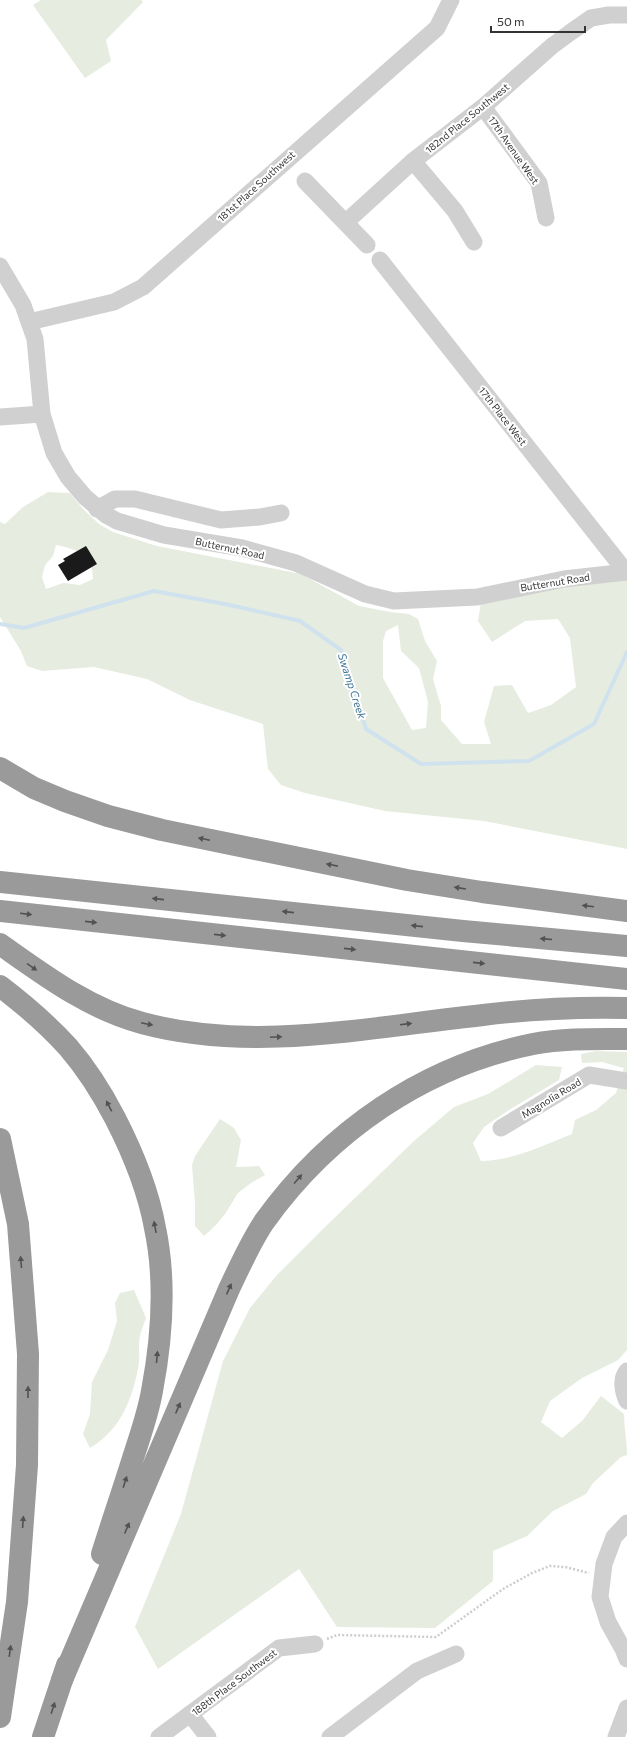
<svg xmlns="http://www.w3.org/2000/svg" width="627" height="1737" font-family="Commissioner,sans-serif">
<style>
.green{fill:#e6ecdf;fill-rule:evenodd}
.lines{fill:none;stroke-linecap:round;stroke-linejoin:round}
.stream{stroke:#cfe2ee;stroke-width:4}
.building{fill:#1a1a1a}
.path{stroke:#cdcdcd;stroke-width:2.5;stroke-dasharray:2 2;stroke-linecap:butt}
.minor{stroke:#d0d0d0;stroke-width:17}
.highway{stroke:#9a9a9a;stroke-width:22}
.oneway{fill:#525252}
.labels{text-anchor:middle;stroke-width:4;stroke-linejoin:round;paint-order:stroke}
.street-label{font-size:10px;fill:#333;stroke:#fff}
.water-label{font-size:11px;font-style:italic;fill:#3f7597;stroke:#fff}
</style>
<rect width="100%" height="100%" fill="#fff"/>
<!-- green -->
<g class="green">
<path d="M 41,0 L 141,0 L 143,2 L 106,40 L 111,61 L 85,78 L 33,5 Z"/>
<path d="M 48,492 L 70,493 L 83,509 L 99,524 L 113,532 L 157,546 L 301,574 L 359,606 L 390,612 L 409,614 L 418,619 L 425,641 L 437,661 L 433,679 L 441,706 L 441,720 L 462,744 L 491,744 L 484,722 L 494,686 L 512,685 L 528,713 L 551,705 L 576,687 L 570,638 L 558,619 L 525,621 L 492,642 L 478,621 L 481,602 L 627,575 L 627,849 L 484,821 L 385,811 L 305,793 L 281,785 L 268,769 L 263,724 L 190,700 L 147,679 L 94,667 L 42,671 L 27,666 L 21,651 L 0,617 L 0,522 L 5,524 L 23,507 ZM 56,545 C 77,549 93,555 93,579 L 80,585 L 63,583 L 46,589 L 42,577 L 45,565 L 53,556 ZM 398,625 L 401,651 L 419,668 L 428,702 L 426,728 L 412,730 L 383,678 L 383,641 L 386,631 Z"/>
<path d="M 596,1051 L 627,1052 L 627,1350 L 618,1360 L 582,1378 L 550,1401 L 541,1422 L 562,1438 L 582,1421 L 601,1396 L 624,1414 C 624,1428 627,1441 627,1455 L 621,1457 L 593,1483 L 586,1494 L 553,1511 L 527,1536 L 493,1551 L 493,1581 L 435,1628 L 337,1627 L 299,1569 L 158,1669 L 135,1627 L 181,1514 L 223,1361 L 250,1308 L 277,1275 L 325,1227 L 414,1141 L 454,1107 L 488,1094 L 536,1065 L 562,1067 L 559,1080 L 509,1110 L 484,1127 L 473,1143 L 481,1161 C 514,1160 542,1146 572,1134 L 575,1120 L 596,1110 L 616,1093 L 624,1068 L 602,1062 L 582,1063 L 581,1054 Z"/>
<path d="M 220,1119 L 234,1128 L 241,1140 L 236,1167 L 259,1166 L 265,1175 L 251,1183 L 238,1193 L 225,1214 L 216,1225 L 204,1236 L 195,1226 L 195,1204 L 192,1165 L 195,1156 Z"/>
<path d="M 134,1290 L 146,1318 C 144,1324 141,1330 140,1336 C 138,1345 140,1354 139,1363 C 133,1398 121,1430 90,1448 L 83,1434 L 90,1414 L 92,1382 L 108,1350 L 117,1321 L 115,1303 L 120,1293 Z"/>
</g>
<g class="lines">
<!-- stream -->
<path class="stream" d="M 0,624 L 24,628 L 154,591 L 225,604 L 300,621 L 341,650 L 366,729 L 421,764 L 529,761 L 594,724 L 627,652"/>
</g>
<!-- building -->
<path class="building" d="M 86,546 L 97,564 L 68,581 L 58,565 L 65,561 L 63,559 Z"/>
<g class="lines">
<!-- path -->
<path class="path" d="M 327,1639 L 337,1635 L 436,1637 L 503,1589 L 532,1573 L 550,1566 L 565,1567 L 589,1573"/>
<!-- minor -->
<g class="minor">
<path d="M 483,107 L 539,183 L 546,218"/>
<path d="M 413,161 L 455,211 L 474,242"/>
<path d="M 305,181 L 367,245"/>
<path d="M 346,222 L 413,161 L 483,107 L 552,46 L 571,32 L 591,18 L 609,15 L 627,15"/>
<path d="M 380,260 L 626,572"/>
<path d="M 0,266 L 23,305 L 35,339 L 42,414 L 54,453 L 68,477 L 85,497 L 106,515 L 117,521 L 164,535 L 242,548 L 296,563 L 365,594 L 394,601 L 477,597 L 564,579 L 627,572"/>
<path d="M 29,322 L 114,302 L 143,287 L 437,28 L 451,0"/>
<path d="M 0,417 L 42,414"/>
<path d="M 97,509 L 115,499 L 135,499 L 221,520 L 260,517 L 281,513"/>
<path d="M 501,1128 L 589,1075 L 627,1081"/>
<path d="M 627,1371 C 620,1379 623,1392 627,1401"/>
<path d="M 627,1523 L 614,1537 L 604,1564 L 600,1597 L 608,1622 L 623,1649 L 627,1659"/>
<path d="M 190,1714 L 208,1737"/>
<path d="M 159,1737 L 279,1648 L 315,1644"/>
<path d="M 330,1737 L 417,1671 L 456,1654"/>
<path d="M 616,1737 L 627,1708"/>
</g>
<!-- highway -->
<g class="highway">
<path d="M 0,768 L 34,788 L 65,801 L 108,816 L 162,830 L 407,880 L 482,892 L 627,911"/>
<path d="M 0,882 L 463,931 L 627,946"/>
<path d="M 0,911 L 627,979"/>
<path d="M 0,944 C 44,975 89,1009 142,1023 C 254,1053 370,1027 483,1015 C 531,1009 579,1007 627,1008"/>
<path d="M 0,986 C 25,1005 47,1024 68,1047 C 87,1069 102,1093 115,1118 C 133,1153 148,1189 155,1228 C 166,1280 162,1338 152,1391 C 148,1414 140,1436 133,1458 C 123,1490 112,1522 102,1554"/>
<path d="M 0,1139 L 18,1224 L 28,1354 L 27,1465 L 17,1602 L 0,1717"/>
<path d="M 62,1680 L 229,1289 C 240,1266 250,1243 264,1222 C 329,1131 424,1066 533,1044 C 564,1038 596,1039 627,1039"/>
<path d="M 43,1737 L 67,1665"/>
</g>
</g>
<!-- one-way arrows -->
<defs><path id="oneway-solid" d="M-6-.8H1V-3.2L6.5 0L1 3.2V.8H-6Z"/></defs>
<g class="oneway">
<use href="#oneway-solid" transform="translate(204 839) rotate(-168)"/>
<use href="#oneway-solid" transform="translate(332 865) rotate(-169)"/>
<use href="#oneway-solid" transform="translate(460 888) rotate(-171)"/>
<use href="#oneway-solid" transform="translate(158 899) rotate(-174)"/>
<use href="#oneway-solid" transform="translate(588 906) rotate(-173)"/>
<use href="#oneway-solid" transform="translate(288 912) rotate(-174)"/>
<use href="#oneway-solid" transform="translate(26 914) rotate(7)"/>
<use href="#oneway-solid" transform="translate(91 922) rotate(6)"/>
<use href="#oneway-solid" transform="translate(417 926) rotate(-174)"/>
<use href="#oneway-solid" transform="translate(220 935) rotate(6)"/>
<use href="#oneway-solid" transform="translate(546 939) rotate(-175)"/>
<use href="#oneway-solid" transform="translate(350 949) rotate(6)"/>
<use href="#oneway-solid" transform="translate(479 963) rotate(6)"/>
<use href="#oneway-solid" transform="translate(32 967) rotate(35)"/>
<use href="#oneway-solid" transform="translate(147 1024) rotate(12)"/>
<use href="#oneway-solid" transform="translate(406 1024) rotate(-7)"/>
<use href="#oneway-solid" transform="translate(276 1037) rotate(-2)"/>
<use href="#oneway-solid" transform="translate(109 1106) rotate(-117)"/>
<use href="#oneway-solid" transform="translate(298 1179) rotate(-49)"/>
<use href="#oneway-solid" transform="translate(155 1227) rotate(-101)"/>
<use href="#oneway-solid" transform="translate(21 1262) rotate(-95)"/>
<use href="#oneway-solid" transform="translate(229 1289) rotate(-66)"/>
<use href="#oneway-solid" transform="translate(157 1357) rotate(-85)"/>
<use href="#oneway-solid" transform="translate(28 1392) rotate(-89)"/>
<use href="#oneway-solid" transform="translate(178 1408) rotate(-67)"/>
<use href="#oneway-solid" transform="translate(125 1482) rotate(-72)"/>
<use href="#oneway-solid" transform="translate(23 1522) rotate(-86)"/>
<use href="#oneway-solid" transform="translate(127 1528) rotate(-67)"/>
<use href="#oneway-solid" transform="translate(10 1651) rotate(-82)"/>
<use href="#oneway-solid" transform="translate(53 1708) rotate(-72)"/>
</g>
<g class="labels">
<!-- street labels -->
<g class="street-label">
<text transform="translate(467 118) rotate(-39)" y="4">182nd Place Southwest</text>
<text transform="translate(514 150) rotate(55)" y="4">17th Avenue West</text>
<text transform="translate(256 186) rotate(-42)" y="4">181st Place Southwest</text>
<text transform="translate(503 416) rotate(52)" y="4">17th Place West</text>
<text transform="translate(230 548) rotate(12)" y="4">Butternut Road</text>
<text transform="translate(555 582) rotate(-9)" y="4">Butternut Road</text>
<text transform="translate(551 1098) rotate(-31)" y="4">Magnolia Road</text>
<text transform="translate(234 1682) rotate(-37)" y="4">188th Place Southwest</text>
</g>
<!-- water labels -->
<g class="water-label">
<text transform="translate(352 686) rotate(72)" y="4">Swamp Creek</text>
</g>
</g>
<!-- scale -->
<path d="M491 26v6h94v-6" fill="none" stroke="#333333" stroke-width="2"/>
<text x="497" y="26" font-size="12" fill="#333333" stroke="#ffffff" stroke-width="3" paint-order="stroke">50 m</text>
</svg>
